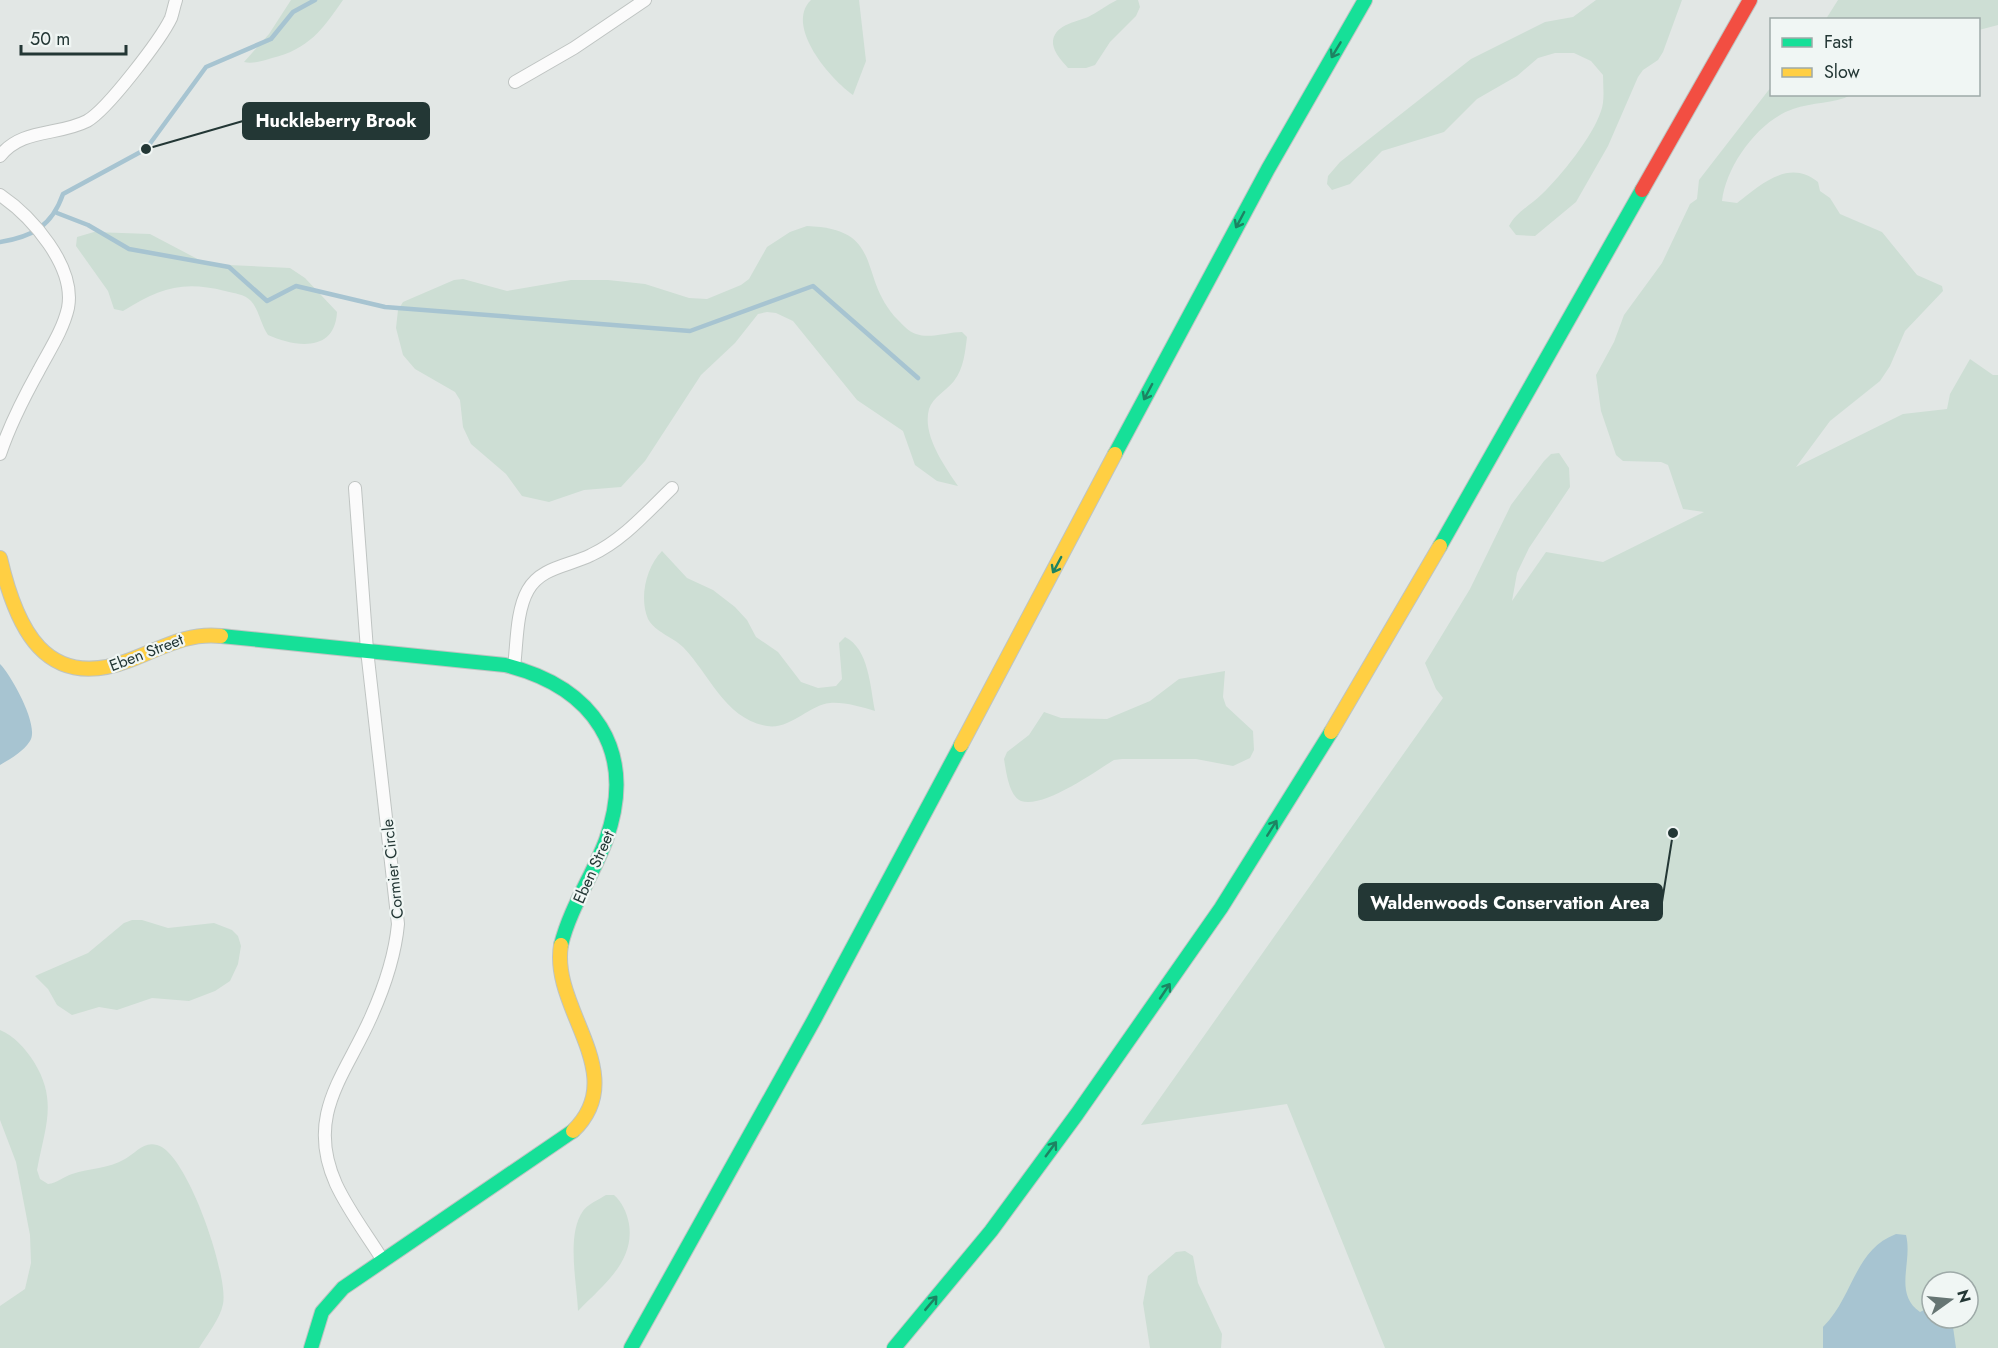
<svg xmlns="http://www.w3.org/2000/svg" width="1998" height="1348" font-family="Jost,sans-serif">
<style>
.green{fill:#cdded4;fill-rule:evenodd}
.water{fill:#a7c4d1}
.lines{fill:none;stroke-linecap:round;stroke-linejoin:round}
.stream{stroke:#a7c4d1;stroke-width:4.5}
.street-casing{stroke:#bfc4c2;stroke-width:14}
.fast-casing{stroke:#bec4c2;stroke-width:16}
.slow-casing{stroke:#bec4c2;stroke-width:16}
.jam-casing{stroke:#bec4c2;stroke-width:16}
.street{stroke:#fbfbfb;stroke-width:12}
.fast{stroke:#16e098;stroke-width:14}
.slow{stroke:#ffcf43;stroke-width:14}
.jam{stroke:#f24e42;stroke-width:14}
.oneway{stroke:#1d8362}
.labels{text-anchor:middle;stroke-width:4.5;stroke-linejoin:round;paint-order:stroke}
.street-label{font-size:16px;fill:#233735;stroke:#f0f6f4}
.leader{fill:none;stroke:#233735;stroke-width:2}
.callout-dot{fill:#233735;stroke:#f0f6f4;stroke-width:2}
.callout{fill:#233735;stroke:#233735;stroke-width:2}
.callout-label{font-size:18px;text-anchor:middle;font-weight:bold;fill:#fff}
</style>
<rect width="100%" height="100%" fill="#e2e7e5"/>
<!-- green -->
<g class="green">
<path d="M 291,0 L 343,0 C 322,30 309,49 272,58 C 262,61 253,64 244,62 L 269,34 Z"/>
<path d="M 859,0 L 866,61 L 853,95 C 831,80 784,26 811,0 Z"/>
<path d="M 1117,0 L 1138,0 L 1140,7 L 1136,16 L 1110,42 L 1095,65 L 1086,68 L 1068,68 C 1063,62 1054,53 1053,44 C 1052,25 1076,22 1088,17 C 1098,12 1107,5 1117,0 Z"/>
<path d="M 1596,0 L 1682,0 L 1663,52 L 1658,60 L 1643,70 L 1638,77 L 1608,146 L 1576,202 L 1535,236 L 1516,235 L 1509,226 C 1516,212 1531,205 1542,194 C 1561,176 1593,136 1601,111 C 1605,100 1603,87 1603,75 L 1591,61 L 1574,53 L 1555,53 L 1538,58 L 1517,76 L 1477,99 L 1444,132 L 1382,151 L 1350,184 L 1332,190 L 1327,184 L 1328,176 L 1340,162 L 1471,59 L 1545,22 L 1573,17 Z"/>
<path d="M 1838,0 L 1998,0 L 1998,25 L 1979,30 L 1978,20 L 1826,19 Z"/>
<path d="M 1771,87 L 1772,94 L 1851,95 C 1834,104 1812,102 1793,109 C 1758,121 1726,166 1722,201 L 1737,203 C 1760,185 1789,158 1818,182 L 1820,191 L 1830,198 L 1840,214 L 1882,232 L 1917,275 L 1942,286 L 1943,291 L 1905,331 L 1890,366 L 1880,381 L 1830,421 L 1796,467 L 1903,414 L 1947,409 L 1950,394 L 1970,359 L 1993,375 L 1998,375 L 1998,1348 L 1385,1348 L 1287,1104 L 1141,1125 L 1443,698 L 1436,689 L 1425,663 L 1470,589 L 1511,505 L 1544,461 L 1551,454 L 1559,453 L 1569,468 L 1570,487 L 1529,548 L 1517,573 L 1512,601 L 1546,552 L 1603,562 L 1704,512 L 1683,509 L 1668,465 L 1661,462 L 1623,461 L 1616,455 L 1601,411 L 1596,375 L 1614,342 L 1624,315 L 1662,263 L 1690,204 L 1697,199 L 1699,180 ZM 1932,1282 L 1968,1282 L 1968,1318 L 1932,1318 Z"/>
<path d="M 807,226 C 887,229 856,277 898,320 C 904,326 909,332 916,334 C 930,339 948,332 962,332 L 967,337 C 965,352 964,368 954,381 C 947,390 933,397 929,409 C 922,435 944,465 958,486 L 937,481 L 915,465 L 903,431 L 857,400 L 793,321 L 776,313 L 767,312 L 758,314 L 735,343 L 701,375 L 645,461 L 621,487 L 584,490 L 549,502 L 522,496 L 506,474 L 471,444 L 463,427 L 460,400 L 455,392 L 415,369 L 403,355 L 396,328 L 398,310 L 403,302 L 454,280 L 463,279 L 507,291 L 571,280 L 608,280 L 645,284 L 689,298 L 707,299 L 741,285 L 749,279 L 767,247 L 790,232 Z"/>
<path d="M 94,232 L 150,234 L 207,264 L 290,268 L 305,278 L 337,312 C 335,353 295,347 268,335 C 261,325 259,310 251,301 C 245,294 233,293 225,291 C 181,280 159,289 123,311 L 114,309 L 108,291 L 76,246 L 77,237 Z"/>
<path d="M 662,551 L 687,578 L 713,590 L 735,607 L 747,620 L 756,637 L 778,652 L 801,682 L 818,688 L 836,686 L 842,679 L 839,643 L 845,637 C 869,649 870,686 875,711 C 861,707 845,702 830,703 C 809,705 790,730 767,726 C 725,719 710,675 683,647 C 673,637 655,632 648,619 C 639,598 646,567 662,551 Z"/>
<path d="M 1225,671 L 1223,697 L 1226,706 L 1253,731 L 1254,750 L 1250,758 L 1233,766 L 1196,759 L 1122,759 L 1114,760 C 1096,771 1043,809 1021,801 C 1009,796 1006,771 1004,759 L 1007,752 L 1029,735 L 1044,712 L 1061,718 L 1107,719 L 1150,701 L 1179,679 Z"/>
<path d="M 132,920 L 142,920 L 168,928 L 214,923 L 232,930 L 238,936 L 241,946 L 238,964 L 230,981 L 215,991 L 189,1001 L 152,998 L 117,1010 L 99,1007 L 72,1015 L 57,1005 L 48,989 L 35,976 L 88,953 L 124,923 Z"/>
<path d="M 0,1030 C 14,1036 25,1048 34,1062 C 58,1101 45,1127 37,1170 L 40,1179 L 48,1184 C 57,1183 63,1177 72,1174 C 90,1168 108,1169 125,1159 C 135,1154 143,1141 157,1145 C 187,1152 229,1276 223,1304 C 220,1319 207,1335 199,1348 L 0,1348 L 0,1306 L 25,1289 L 31,1263 L 30,1235 L 16,1162 L 0,1120 Z"/>
<path d="M 606,1195 L 614,1195 C 622,1202 627,1213 629,1224 C 635,1262 602,1286 578,1311 C 577,1283 566,1235 583,1211 C 588,1204 598,1200 606,1195 Z"/>
<path d="M 1185,1251 L 1193,1256 L 1198,1283 L 1222,1334 L 1221,1348 L 1150,1348 L 1143,1303 L 1148,1276 L 1176,1252 Z"/>
</g>
<!-- water -->
<g class="water">
<path d="M 0,664 C 11,675 40,726 30,741 C 23,752 10,759 0,765 Z"/>
<path d="M 1896,1234 L 1906,1235 C 1913,1262 1893,1293 1920,1312 L 1932,1306 L 1932,1318 L 1949,1319 L 1953,1327 L 1956,1348 L 1823,1348 L 1823,1327 C 1854,1296 1854,1250 1896,1234 Z"/>
</g>
<g class="lines">
<!-- stream -->
<g class="stream">
<path d="M 57,213 L 88,225 L 129,249 L 229,267 L 267,301 L 296,286 L 385,307 L 690,331 L 813,286 L 918,378"/>
<path d="M 0,242 C 32,237 52,226 63,194 L 146,149 L 206,67 L 271,39 L 293,12 L 315,0"/>
</g>
<defs>
<g id="street">
<path d="M 515,82 L 574,48 L 645,0"/>
<path d="M 0,156 C 22,128 58,136 87,121 C 107,110 161,39 171,18 C 173,12 174,6 176,0"/>
<path d="M 0,195 C 31,216 76,266 68,308 C 63,330 49,351 39,370 C 24,397 10,424 0,454"/>
<path d="M 355,488 L 367,650 L 398,924 C 395,956 384,988 371,1017 C 345,1076 305,1115 336,1184 C 348,1210 367,1235 382,1259"/>
<path d="M 514,667 C 517,644 516,611 528,590 C 541,567 569,566 591,555 C 623,540 647,512 672,488"/>
</g>
<g id="fast">
<path d="M 1115,454 L 1268,169 L 1365,0"/>
<path d="M 1440,546 L 1642,190"/>
<path d="M 221,636 L 505,665 C 593,687 638,750 606,840 C 593,875 570,908 561,945"/>
<path d="M 311,1348 L 322,1312 L 343,1288 L 573,1131"/>
<path d="M 631,1348 L 815,1018 L 961,745"/>
<path d="M 894,1348 L 991,1231 L 1077,1114 L 1221,908 L 1331,732"/>
</g>
<g id="slow">
<path d="M 0,558 C 16,627 45,693 130,660 C 160,649 187,632 221,636"/>
<path d="M 1331,732 L 1440,546"/>
<path d="M 961,745 L 1115,454"/>
<path d="M 561,945 C 550,1009 632,1074 573,1131"/>
</g>
<path id="jam" d="M 1642,190 L 1750,0"/>
</defs>
<!-- street casing -->
<use href="#street" class="street-casing"/>
<!-- fast casing -->
<use href="#fast" class="fast-casing"/>
<!-- slow casing -->
<use href="#slow" class="slow-casing"/>
<!-- jam casing -->
<use href="#jam" class="jam-casing"/>
<!-- street -->
<use href="#street" class="street"/>
<!-- fast -->
<use href="#fast" class="fast"/>
<!-- slow -->
<use href="#slow" class="slow"/>
<!-- jam -->
<use href="#jam" class="jam"/>
</g>
<!-- one-way arrows -->
<defs><path id="oneway-shaft" d="M-6 0H5M1.5-3L5.5 0L1.5 3" fill="none" stroke-width="1.6" stroke-linecap="round" stroke-linejoin="round" transform="scale(1.5)"/></defs>
<g class="oneway">
<use href="#oneway-shaft" transform="translate(1336 50) rotate(121)"/>
<use href="#oneway-shaft" transform="translate(1240 220) rotate(118)"/>
<use href="#oneway-shaft" transform="translate(1148 392) rotate(118)"/>
<use href="#oneway-shaft" transform="translate(1057 565) rotate(118)"/>
<use href="#oneway-shaft" transform="translate(1272 828) rotate(-58)"/>
<use href="#oneway-shaft" transform="translate(1165 991) rotate(-56)"/>
<use href="#oneway-shaft" transform="translate(1051 1149) rotate(-54)"/>
<use href="#oneway-shaft" transform="translate(931 1303) rotate(-50)"/>
</g>
<g class="labels">
<!-- street labels -->
<g class="street-label">
<text transform="translate(146 652) rotate(-21)" y="6">Eben Street</text>
<text transform="translate(593 867) rotate(-66)" y="6">Eben Street</text>
<text transform="translate(392 869) rotate(-96)" y="6">Cormier Circle</text>
</g>
</g>
<!-- callouts -->
<path class="leader" d="M146 149L243 121M1673 833L1662 902"/>
<g class="callout-dot">
<circle cx="146" cy="149" r="6"/>
<circle cx="1673" cy="833" r="6"/>
</g>
<g class="callout">
<rect x="243" y="103" width="186" height="36" rx="6"/>
<rect x="1359" y="884" width="303" height="36" rx="6"/>
</g>
<g class="callout-label">
<text x="336" y="127">Huckleberry Brook</text>
<text x="1510" y="909">Waldenwoods Conservation Area</text>
</g>
<!-- legend -->
<rect x="1770" y="18" width="210" height="78" fill="#f0f6f4" stroke="#9eaaa8" stroke-width="1.5"/>
<rect x="1782" y="38" width="30" height="9" fill="#16e098" stroke="#9eaaa8" stroke-width="1.5"/>
<text x="1824" y="48" font-size="18" fill="#233735">Fast</text>
<rect x="1782" y="68" width="30" height="9" fill="#ffcf43" stroke="#9eaaa8" stroke-width="1.5"/>
<text x="1824" y="78" font-size="18" fill="#233735">Slow</text>
<!-- north arrow -->
<g transform="translate(1950 1300) rotate(75)"><circle r="28" fill="#f0f6f4" stroke="#9eaaa8" stroke-width="1.5"/>
<path d="M0-4.5L10 22L0 15L-10 22Z" fill="#667573"/>
<text y="-9" font-size="16" font-weight="bold" text-anchor="middle" fill="#233735">N</text>
</g>
<!-- scale -->
<path d="M21 45v9h105v-9" fill="none" stroke="#233735" stroke-width="3"/>
<text x="30" y="45" font-size="18" fill="#233735" stroke="#f0f6f4" stroke-width="4.5" paint-order="stroke">50 m</text>
</svg>
